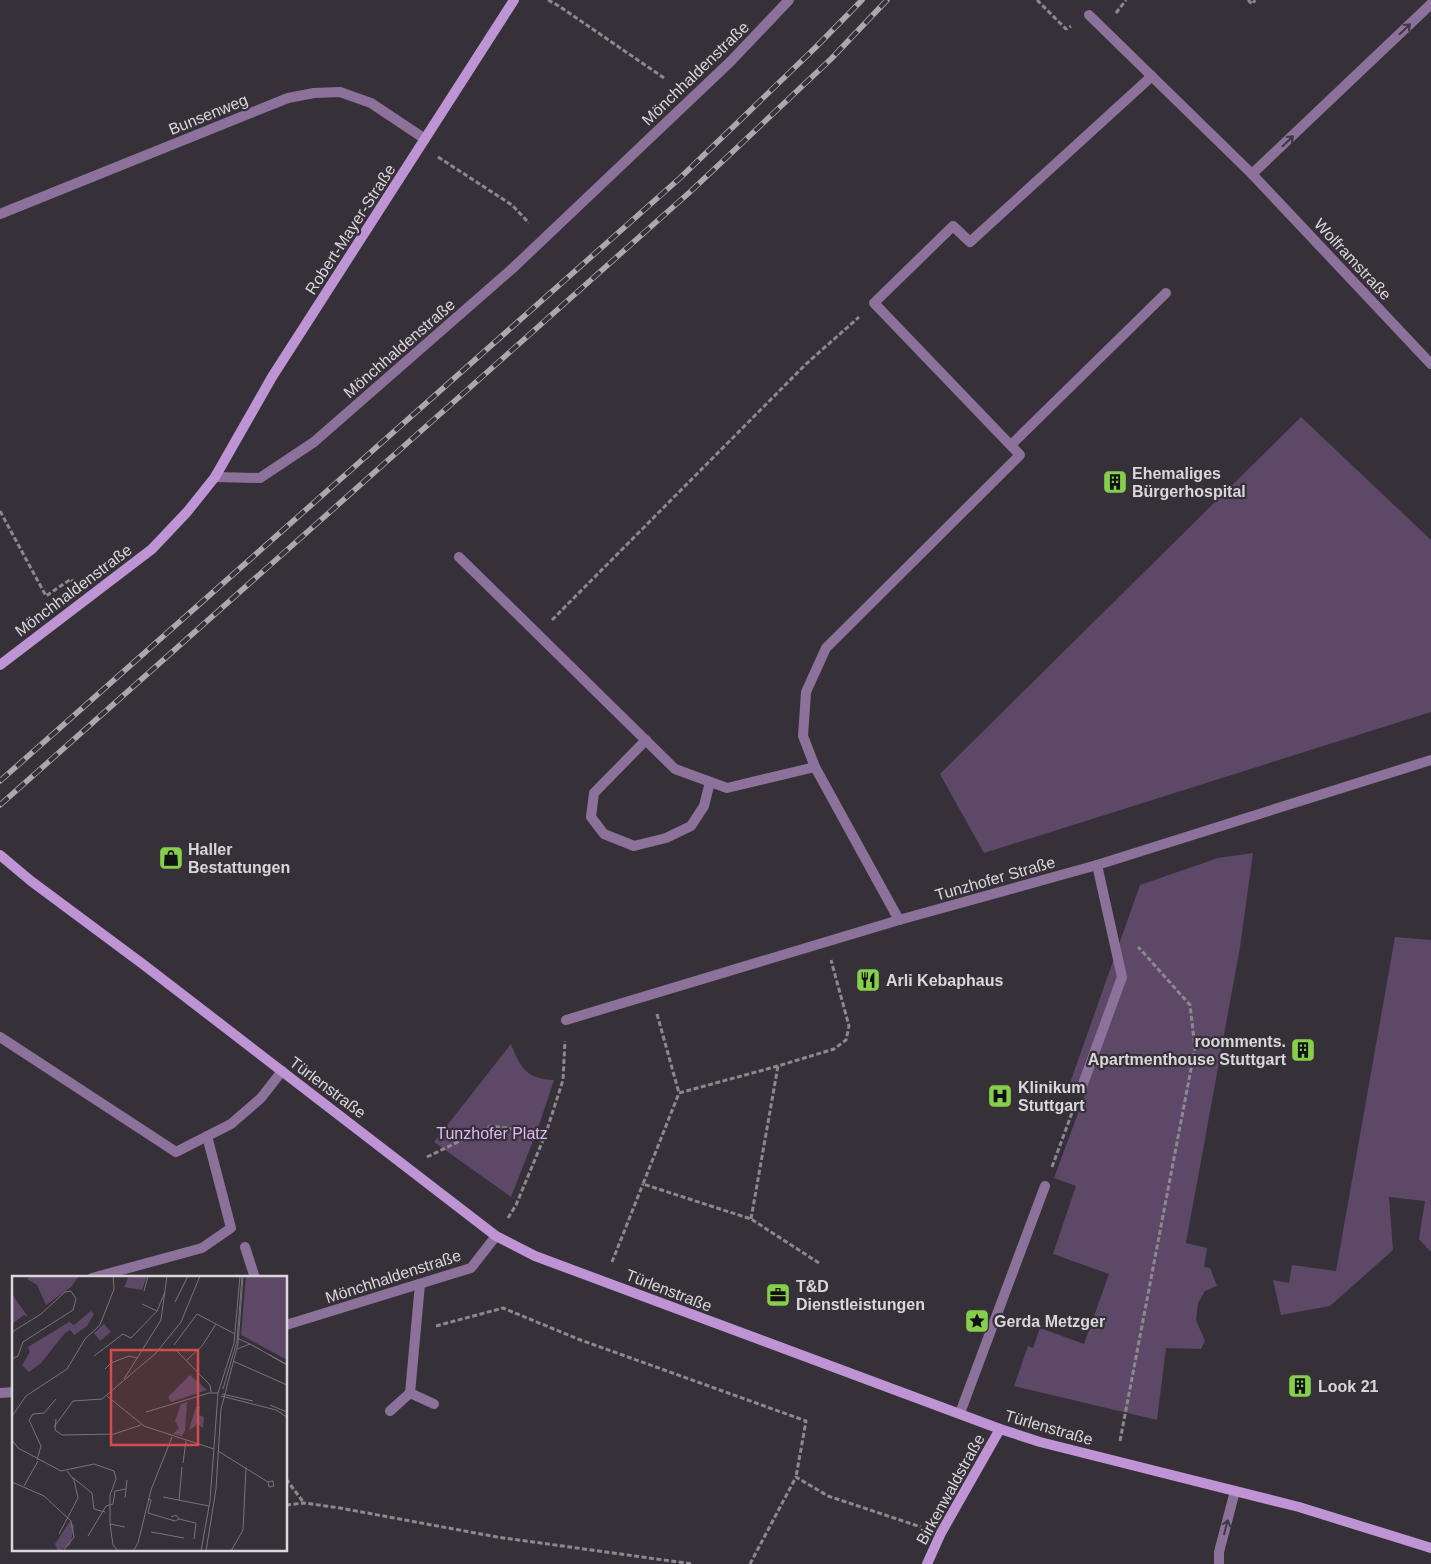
<svg xmlns="http://www.w3.org/2000/svg" width="1431" height="1564" font-family="Arial,sans-serif">
<style>
.green{fill:#5d4868}
.lines{fill:none;stroke-linecap:round;stroke-linejoin:round}
.path{stroke:#8c888e;stroke-width:3;stroke-dasharray:5 2.5;stroke-linecap:butt}
.lane{stroke:#8c729a;stroke-width:10}
.street{stroke:#8c729a;stroke-width:10}
.secondary{stroke:#be94d4;stroke-width:10}
.rail-casing{stroke:#aca8ad;stroke-width:5.5}
.rail{stroke:#363139;stroke-width:4;stroke-dasharray:11;stroke-linecap:butt}
.oneway{stroke:#3f3843}
.labels{text-anchor:middle;stroke-width:4.5;stroke-linejoin:round;paint-order:stroke}
.street-label{font-size:16px;fill:#dad7db;stroke:#363139}
.poi-label{font-size:16px;font-weight:bold;fill:#dad7db;stroke:#363139;text-anchor:start}
.park-label{font-size:16px;fill:#e1b8f6;stroke:#363139}
.inset-road{fill:none;stroke:#78737a;stroke-width:1}
.view{fill:#d74b4c;fill-opacity:0.15;stroke:#d74b4c;stroke-width:2.5}
.inset-edge{fill:none;stroke:#dad7db;stroke-width:2.5}
</style>
<rect width="100%" height="100%" fill="#363139"/>
<!-- green -->
<g class="green">
<path d="M 1301,417 L 1431,540 L 1431,712 L 984,853 L 940,774 Z"/>
<path d="M 1253,853 L 1240,947 L 1186,1243 L 1207,1248 L 1204,1267 L 1210,1268 L 1217,1286 L 1205,1291 L 1198,1303 L 1196,1320 L 1205,1341 L 1201,1349 L 1166,1348 L 1157,1420 L 1014,1386 L 1028,1346 L 1033,1348 L 1040,1328 L 1084,1344 L 1109,1274 L 1053,1254 L 1076,1186 L 1054,1178 L 1087,1089 L 1070,1083 L 1140,885 L 1218,858 Z"/>
<path d="M 1395,937 L 1431,940 L 1431,1252 L 1419,1239 L 1425,1201 L 1389,1197 L 1393,1250 L 1330,1306 L 1281,1315 L 1273,1280 L 1289,1283 L 1292,1265 L 1336,1271 Z"/>
<path d="M 511,1044 C 520,1068 527,1079 554,1080 L 538,1128 L 511,1197 L 434,1142 Z"/>
</g>
<g class="lines">
<!-- path -->
<g class="path">
<path d="M 548,0 L 559,6 L 664,78"/>
<path d="M 1037,0 L 1066,29 L 1071,26"/>
<path d="M 1248,0 L 1252,4 L 1255,0"/>
<path d="M 1116,13 L 1126,0"/>
<path d="M 438,157 L 512,205 L 529,223"/>
<path d="M 0,511 L 46,596 L 71,579 L 74,583"/>
<path d="M 552,620 L 806,364 L 859,317"/>
<path d="M 657,1014 L 679,1093"/>
<path d="M 427,1157 L 491,1126 L 546,1133"/>
<path d="M 1052,1167 L 1076,1102"/>
<path d="M 508,1218 L 516,1205 L 546,1133 L 563,1080 L 565,1041"/>
<path d="M 751,1219 L 778,1066"/>
<path d="M 612,1262 L 643,1184"/>
<path d="M 819,1263 L 751,1219 L 643,1184 L 679,1093 L 778,1066 L 834,1049 L 846,1040 L 849,1026 L 831,960"/>
<path d="M 436,1326 L 503,1308 L 578,1339 L 806,1421 L 796,1477"/>
<path d="M 1120,1441 L 1195,1048 L 1190,1005 L 1141,950 L 1138,947"/>
<path d="M 286,1479 L 304,1503"/>
<path d="M 286,1505 L 304,1503 L 340,1508 L 497,1537 L 693,1564"/>
<path d="M 750,1564 L 796,1477 L 828,1496 L 921,1527"/>
</g>
<!-- lane -->
<g class="lane">
<path d="M 1011,445 L 1166,293"/>
<path d="M 459,557 L 675,769 L 727,788 L 815,767"/>
<path d="M 646,740 L 594,793 L 591,817 L 604,834 L 634,846 L 666,838 L 691,826 L 704,806 L 710,782"/>
<path d="M 899,920 L 815,767 L 803,736 L 806,692 L 826,648 L 1020,455 L 874,303 L 953,226 L 970,242 L 1152,76"/>
<path d="M 0,1037 L 176,1152 L 231,1124 L 261,1098 L 282,1071"/>
<path d="M 1083,1084 L 1122,977 L 1097,865"/>
<path d="M 245,1247 L 255,1278"/>
<path d="M 92,1278 L 202,1248 L 231,1228 L 207,1136"/>
<path d="M 420,1284 L 410,1393 L 434,1404"/>
<path d="M 390,1411 L 410,1393"/>
<path d="M 960,1413 L 1045,1186"/>
</g>
<!-- street -->
<g class="street">
<path d="M 1089,15 L 1252,174 L 1431,364"/>
<path d="M 1252,174 L 1431,4"/>
<path d="M 0,214 L 288,98 L 314,93 L 340,92 L 371,103 L 425,139"/>
<path d="M 215,477 L 260,478 L 314,442 L 513,268 L 730,62 L 789,0"/>
<path d="M 566,1020 L 899,920 L 1097,865 L 1431,760"/>
<path d="M 286,1325 L 471,1268 L 496,1236"/>
<path d="M 0,1393 L 14,1392"/>
<path d="M 1219,1564 L 1219,1552 L 1235,1491"/>
</g>
<!-- secondary -->
<g class="secondary">
<path d="M 0,665 L 152,549 L 187,512 L 215,477 L 272,377 L 514,0"/>
<path d="M 0,855 L 31,881 L 144,965 L 496,1236 L 535,1256 L 1000,1429 L 1040,1442 L 1299,1507 L 1431,1548"/>
<path d="M 927,1564 L 941,1533 L 1000,1429"/>
</g>
<defs>
<g id="rail">
<path d="M 0,781 L 680,178 L 816,47 L 862,0"/>
<path d="M 0,805 L 691,191 L 831,59 L 887,0"/>
</g>
</defs>
<!-- rail casing -->
<use href="#rail" class="rail-casing"/>
<!-- rail -->
<use href="#rail" class="rail"/>
</g>
<!-- one-way arrows -->
<defs><path id="oneway-shaft" d="M-6 0H5M1.5-3L5.5 0L1.5 3" fill="none" stroke-width="1.6" stroke-linecap="round" stroke-linejoin="round" transform="scale(1.25)"/></defs>
<g class="oneway">
<use href="#oneway-shaft" transform="translate(1405 29) rotate(-44)"/>
<use href="#oneway-shaft" transform="translate(1288 141) rotate(-44)"/>
<use href="#oneway-shaft" transform="translate(1226 1527) rotate(-75)"/>
</g>
<!-- icons -->
<defs>
<symbol id="building-square" viewBox="-11 -11 22 22"><rect x="-9" y="-9" width="18" height="18" rx="4" fill="#86cf4b" stroke="#363139"/><path d="M-4-6H4V6H1V3H-1V6H-4ZM-2.5-4.3h1.7v1.8h-1.7ZM.8-4.3h1.7v1.8H.8ZM-2.5-1h1.7V.8h-1.7ZM.8-1h1.7V.8H.8Z" fill="#111"/></symbol>
<symbol id="shop-square" viewBox="-11 -11 22 22"><rect x="-9" y="-9" width="18" height="18" rx="4" fill="#86cf4b" stroke="#363139"/><path d="M-5-2.5h2.3a2.7 3.5 0 0 1 5.4 0H5L5.5 6h-11ZM-1.5-2.5h3a1.5 2.3 0 0 0-3 0Z" fill="#111"/></symbol>
<symbol id="restaurant-square" viewBox="-11 -11 22 22"><rect x="-9" y="-9" width="18" height="18" rx="4" fill="#86cf4b" stroke="#363139"/><path d="M-5-6h1v4h1v-4h1v4h1v-4h1v5L-1.5 .5V6h-2V.5L-5-1ZM5-6V6H3V1.5H1.5Q1.5-4 5-6Z" fill="#111"/></symbol>
<symbol id="hospital-square" viewBox="-11 -11 22 22"><rect x="-9" y="-9" width="18" height="18" rx="4" fill="#86cf4b" stroke="#363139"/><path d="M-5-5h3v3.5h4V-5h3V5h-3V1.5h-4V5h-3Z" fill="#111"/></symbol>
<symbol id="office-square" viewBox="-11 -11 22 22"><rect x="-9" y="-9" width="18" height="18" rx="4" fill="#86cf4b" stroke="#363139"/><path d="M-6-3h4V-5.5h4V-3h4V5H-6ZM-1-4.5V-3h2v-1.5ZM-6 0V1H6V0Z" fill="#111"/></symbol>
<symbol id="sight-square" viewBox="-11 -11 22 22"><rect x="-9" y="-9" width="18" height="18" rx="4" fill="#86cf4b" stroke="#363139"/><path d="M0-6L1.8-2.2L6-1.7L2.9 1.2L3.7 5.4L0 3.3L-3.7 5.4L-2.9 1.2L-6-1.7L-1.8-2.2Z" fill="#111"/></symbol>
</defs>
<g fill-rule="evenodd">
<use href="#building-square" x="1101" y="468" width="28" height="28"/>
<use href="#shop-square" x="157" y="844" width="28" height="28"/>
<use href="#restaurant-square" x="854" y="966" width="28" height="28"/>
<use href="#building-square" x="1289" y="1036" width="28" height="28"/>
<use href="#hospital-square" x="986" y="1082" width="28" height="28"/>
<use href="#office-square" x="764" y="1281" width="28" height="28"/>
<use href="#sight-square" x="963" y="1307" width="28" height="28"/>
<use href="#building-square" x="1286" y="1372" width="28" height="28"/>
</g>
<g class="labels">
<!-- street labels -->
<g class="street-label">
<text transform="translate(695 73) rotate(-44)" y="6">Mönchhaldenstraße</text>
<text transform="translate(208 114) rotate(-22)" y="6">Bunsenweg</text>
<text transform="translate(350 229) rotate(-57)" y="6">Robert-Mayer-Straße</text>
<text transform="translate(1353 259) rotate(47)" y="6">Wolframstraße</text>
<text transform="translate(399 348) rotate(-41)" y="6">Mönchhaldenstraße</text>
<text transform="translate(73 590) rotate(-37)" y="6">Mönchhaldenstraße</text>
<text transform="translate(995 878) rotate(-16)" y="6">Tunzhofer Straße</text>
<text transform="translate(328 1087) rotate(37)" y="6">Türlenstraße</text>
<text transform="translate(393 1276) rotate(-18)" y="6">Mönchhaldenstraße</text>
<text transform="translate(669 1290) rotate(21)" y="6">Türlenstraße</text>
<text transform="translate(1049 1427) rotate(16)" y="6">Türlenstraße</text>
<text transform="translate(950 1489) rotate(-61)" y="6">Birkenwaldstraße</text>
</g>
<!-- poi labels -->
<g class="poi-label">
<text x="1132" y="479">Ehemaliges<tspan x="1132" dy="18">Bürgerhospital</tspan></text>
<text x="188" y="855">Haller<tspan x="188" dy="18">Bestattungen</tspan></text>
<text x="886" y="986">Arli Kebaphaus</text>
<text x="1286" y="1047" text-anchor="end">roomments.<tspan x="1286" dy="18">Apartmenthouse Stuttgart</tspan></text>
<text x="1018" y="1093">Klinikum<tspan x="1018" dy="18">Stuttgart</tspan></text>
<text x="796" y="1292">T&amp;D<tspan x="796" dy="18">Dienstleistungen</tspan></text>
<text x="994" y="1327">Gerda Metzger</text>
<text x="1318" y="1392">Look 21</text>
</g>
<!-- park labels -->
<g class="park-label">
<text x="492" y="1139">Tunzhofer Platz</text>
</g>
</g>
<!-- overview -->
<g transform="translate(12 1276)">
<rect width="275" height="275" fill="#363139"/>
<path d="M 19,0 L 67,0 L 59,11 L 34,29 L 25,9 L 15,3 ZM 117,0 L 135,0 L 130,14 L 112,11 ZM 234,0 L 275,0 L 275,84 L 229,59 ZM 0,18 L 16,41 L 12,39 L 0,48 ZM 79,35 L 82,38 L 75,50 L 62,59 L 58,54 L 53,57 L 29,87 L 17,96 L 10,89 L 18,76 L 16,71 L 57,46 L 62,49 ZM 92,48 L 99,56 L 88,65 L 82,57 ZM 178,99 L 195,114 L 159,126 L 156,121 ZM 175,126 L 173,155 L 170,160 L 161,158 L 167,152 L 163,145 L 169,128 ZM 184,131 L 188,131 L 187,139 L 192,141 L 191,152 L 184,147 L 184,150 L 177,154 ZM 58,245 L 62,250 L 58,269 L 46,275 L 43,268 Z" fill="#5d4868"/>
<path class="inset-road" d="M 132,15 L 136,0M 163,26 L 176,0M 130,28 L 145,35M 0,56 L 29,38 L 53,16 L 59,15 L 64,23 L 61,34 L 11,66 L 6,80 L 0,83M 238,68 L 275,89M 162,69 L 185,38 L 223,58M 225,73 L 238,68 L 227,63M 165,75 L 198,109 L 199,116M 256,78 L 274,88M 82,80 L 111,58 L 119,62 L 145,35 L 153,16M 175,84 L 190,70 L 204,48M 221,85 L 275,109M 93,93 L 99,87 L 117,80 L 125,82M 112,103 L 149,44 L 155,0M 211,113 L 225,65 L 230,0M 210,118 L 241,125M 95,120 L 132,150 L 202,173M 209,120 L 264,134 L 275,141M 258,129 L 275,136M 134,136 L 197,117 L 206,117M 0,140 L 14,120 L 55,93 L 73,63 L 88,49 L 102,13 L 101,0M 44,143 L 43,154 L 50,159 L 102,158 L 129,149M 42,151 L 61,125 L 90,123 L 144,77 L 169,46 L 188,0M 0,164 L 6,172 L 49,195 L 82,188 L 102,195 L 104,203 L 98,219 L 98,248 L 101,269 L 106,275M 206,175 L 256,206 L 257,211 L 262,210 L 261,205 L 256,206M 25,184 L 29,170 L 17,144 L 21,138 L 32,137 L 44,123M 171,187 L 174,165M 60,201 L 80,217 L 82,233 L 93,236M 0,206 L 32,220 L 59,245 L 62,261 L 51,275M 12,210 L 26,185M 151,221 L 197,230M 113,222 L 115,204M 136,223 L 139,224 L 136,237 L 163,245 L 167,243 L 164,239 L 159,241M 167,224 L 170,191M 167,243 L 184,247 L 182,263M 98,248 L 113,251M 139,256 L 172,262M 47,258 L 66,222 L 62,204 L 55,195M 76,260 L 94,230 L 101,228 L 103,215 L 114,213M 121,275 L 126,267 L 139,214 L 160,161M 189,275 L 198,225 L 206,117 L 222,67 L 228,0M 194,275 L 204,213 L 209,133 L 226,68 L 231,0M 219,275 L 231,254 L 234,191"/>
<path class="view" d="M 99,74 L 186,74 L 186,169 L 99,169 Z"/>
<rect width="275" height="275" class="inset-edge"/>
</g>
</svg>
